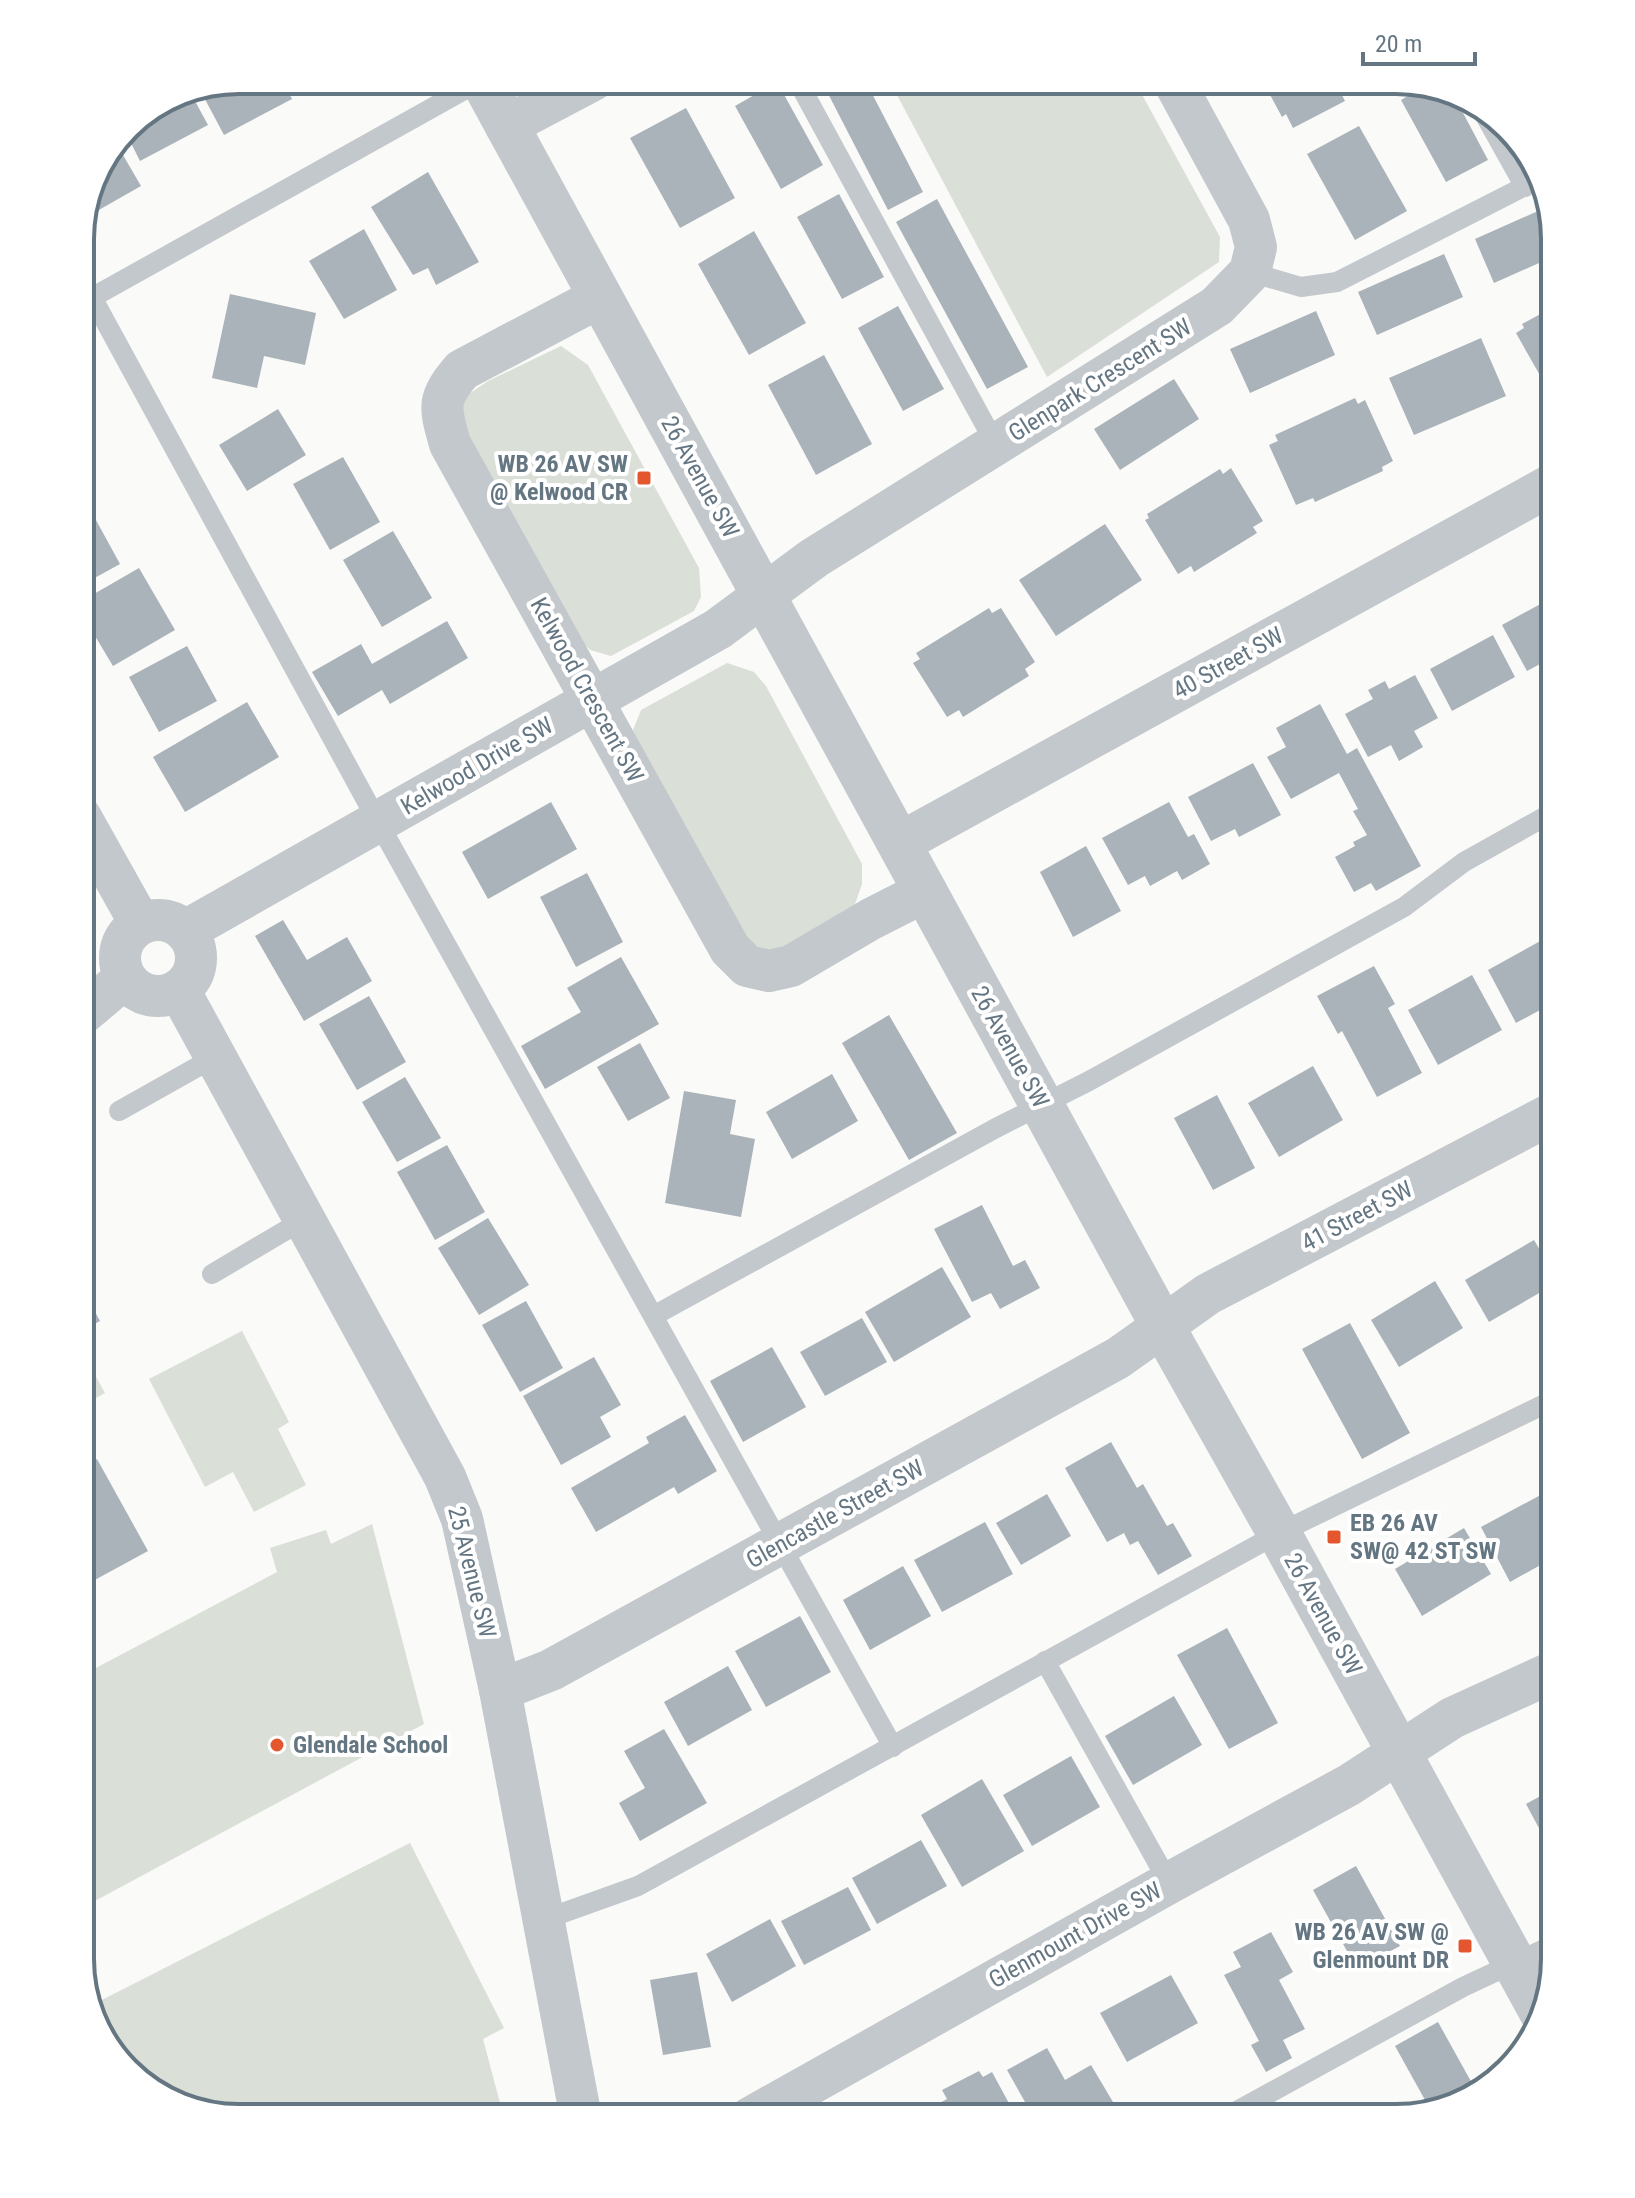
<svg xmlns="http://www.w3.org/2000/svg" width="1635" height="2198" font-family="'Roboto Condensed',sans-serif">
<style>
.green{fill:#dadfd7}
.building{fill:#aab3b9}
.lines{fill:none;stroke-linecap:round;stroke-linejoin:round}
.service{stroke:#c3c8cc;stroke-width:20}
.minor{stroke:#c3c8cc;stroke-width:42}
.tertiary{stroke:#c3c8cc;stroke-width:44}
.poi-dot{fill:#e4572e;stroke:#fff;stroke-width:3}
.labels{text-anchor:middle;stroke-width:8;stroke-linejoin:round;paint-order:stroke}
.street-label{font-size:24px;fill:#657683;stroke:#fff}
.poi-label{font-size:24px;font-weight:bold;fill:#657683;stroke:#fff;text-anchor:end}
.rim{fill:none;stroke:#657683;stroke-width:4}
</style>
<rect width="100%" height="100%" fill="#fafaf8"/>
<!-- green -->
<g class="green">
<path d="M 889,80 L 1134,80 L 1220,237 L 1219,262 L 1047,377 Z"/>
<path d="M 561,346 L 588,365 L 699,568 L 701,597 L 694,611 L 611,656 L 590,650 L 578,638 L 459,418 L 466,396 L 488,381 Z"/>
<path d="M 727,663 L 754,672 L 766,686 L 862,864 L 862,884 L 854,907 L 790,944 L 757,956 L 640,752 L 633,730 L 641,710 Z"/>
<path d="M 242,1331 L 289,1422 L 278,1429 L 306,1485 L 254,1512 L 233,1472 L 205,1487 L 149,1379 Z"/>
<path d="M 80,1348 L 105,1393 L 80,1407 Z"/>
<path d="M 372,1524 L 424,1724 L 80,1909 L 80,1656 L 85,1653 L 94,1669 L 277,1572 L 270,1548 L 326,1530 L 331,1544 Z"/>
<path d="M 410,1843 L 504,2028 L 483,2039 L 504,2118 L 229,2118 L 159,2097 L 101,2039 L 92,2005 Z"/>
</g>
<!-- building -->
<g class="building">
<path d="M 239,80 L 282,80 L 292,99 L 224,135 L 199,88 Z"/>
<path d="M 821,80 L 865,80 L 923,192 L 888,210 Z"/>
<path d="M 1262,80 L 1343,80 L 1348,91 L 1342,95 L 1345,101 L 1293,128 L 1286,114 L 1282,117 Z"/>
<path d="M 777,82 L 823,165 L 781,189 L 735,106 Z"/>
<path d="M 1425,86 L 1453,94 L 1488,160 L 1446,182 L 1401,100 Z"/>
<path d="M 189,90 L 208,125 L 140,161 L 125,131 L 134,120 L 178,92 Z"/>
<path d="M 686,108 L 735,198 L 680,228 L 630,138 Z"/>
<path d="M 1359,126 L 1407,211 L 1355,240 L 1307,154 Z"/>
<path d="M 116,143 L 141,186 L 83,219 L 96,169 Z"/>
<path d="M 428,172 L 479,262 L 436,285 L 428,268 L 413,275 L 371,207 Z"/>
<path d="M 839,194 L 884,277 L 842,299 L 797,217 Z"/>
<path d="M 937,199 L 1028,367 L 987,389 L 896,222 Z"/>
<path d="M 1547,207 L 1555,239 L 1555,256 L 1494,283 L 1475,239 Z"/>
<path d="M 364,229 L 397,290 L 344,319 L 309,261 Z"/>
<path d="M 754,231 L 806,323 L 749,355 L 698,264 Z"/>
<path d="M 1444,254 L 1463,297 L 1377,335 L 1358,292 Z"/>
<path d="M 230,294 L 316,313 L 305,365 L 264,356 L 257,388 L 212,378 Z"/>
<path d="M 898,306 L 944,389 L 903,411 L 858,328 Z"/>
<path d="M 1555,306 L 1555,382 L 1546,386 L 1516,333 L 1524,328 L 1522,324 Z"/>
<path d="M 1316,311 L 1335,355 L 1250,393 L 1230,349 Z"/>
<path d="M 1481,338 L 1506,396 L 1414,435 L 1389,378 Z"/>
<path d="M 824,355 L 872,444 L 816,475 L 768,385 Z"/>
<path d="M 1174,379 L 1199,419 L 1120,470 L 1094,429 Z"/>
<path d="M 1355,398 L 1358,404 L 1365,400 L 1393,461 L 1382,467 L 1383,471 L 1315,502 L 1313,498 L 1296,505 L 1269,445 L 1278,441 L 1275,435 Z"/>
<path d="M 278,409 L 306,455 L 247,491 L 219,445 Z"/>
<path d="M 343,457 L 380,522 L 330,550 L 293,484 Z"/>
<path d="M 1231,468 L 1263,521 L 1253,527 L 1257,533 L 1194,572 L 1191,566 L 1178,574 L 1145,520 L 1149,518 L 1147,514 L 1220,469 L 1223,474 Z"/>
<path d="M 85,500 L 120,564 L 80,586 L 80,502 Z"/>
<path d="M 1105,524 L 1142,580 L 1056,636 L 1019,580 Z"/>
<path d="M 393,531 L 432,598 L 382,627 L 343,560 Z"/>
<path d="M 139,568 L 175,630 L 113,666 L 80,611 L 80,602 Z"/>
<path d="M 1555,596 L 1555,656 L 1527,671 L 1502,625 Z"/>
<path d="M 989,608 L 992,613 L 1001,608 L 1035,662 L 1025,669 L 1029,676 L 963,717 L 959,710 L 947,717 L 913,663 L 920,659 L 916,653 Z"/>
<path d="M 447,621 L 468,658 L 390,704 L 382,690 L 338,716 L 312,672 L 361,644 L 372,664 Z"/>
<path d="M 1493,635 L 1515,677 L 1452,711 L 1430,669 Z"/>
<path d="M 187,646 L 217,701 L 159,732 L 129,677 Z"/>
<path d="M 1415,675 L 1438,718 L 1414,731 L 1423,747 L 1399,761 L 1391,745 L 1368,757 L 1345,714 L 1373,699 L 1368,690 L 1385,681 L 1389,689 Z"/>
<path d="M 247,702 L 279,757 L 185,812 L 153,757 Z"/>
<path d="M 1320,704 L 1347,754 L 1357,748 L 1421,866 L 1376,891 L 1371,883 L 1354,892 L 1335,857 L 1355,846 L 1353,842 L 1367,835 L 1353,811 L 1358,809 L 1339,773 L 1291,799 L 1267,757 L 1286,747 L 1276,728 Z"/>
<path d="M 1253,763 L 1281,815 L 1239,837 L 1235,829 L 1211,841 L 1188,797 Z"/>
<path d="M 551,802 L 577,849 L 488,899 L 462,852 Z"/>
<path d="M 1169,802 L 1188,837 L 1194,834 L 1210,864 L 1182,880 L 1177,871 L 1150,886 L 1145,876 L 1128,885 L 1102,838 Z"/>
<path d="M 1086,846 L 1121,911 L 1073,937 L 1040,872 Z"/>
<path d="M 587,873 L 623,942 L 576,967 L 540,897 Z"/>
<path d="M 283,920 L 307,960 L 347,937 L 372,981 L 304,1021 L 255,936 Z"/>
<path d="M 1553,934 L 1555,1002 L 1516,1023 L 1488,970 Z"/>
<path d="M 621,957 L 659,1024 L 545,1089 L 521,1046 L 581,1012 L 567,988 Z"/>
<path d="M 1374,966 L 1395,1004 L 1388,1008 L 1422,1073 L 1377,1097 L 1342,1031 L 1338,1034 L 1317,996 Z"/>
<path d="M 1472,975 L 1502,1030 L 1438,1065 L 1408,1010 Z"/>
<path d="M 369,996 L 406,1062 L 357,1090 L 319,1024 Z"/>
<path d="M 889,1015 L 957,1133 L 909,1160 L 842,1043 Z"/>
<path d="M 640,1043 L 670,1098 L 628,1121 L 597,1067 Z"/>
<path d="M 1313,1066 L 1343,1120 L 1279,1157 L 1248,1103 Z"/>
<path d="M 832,1074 L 858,1121 L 792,1159 L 766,1112 Z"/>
<path d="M 405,1077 L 441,1138 L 397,1162 L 362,1102 Z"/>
<path d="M 684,1091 L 736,1100 L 730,1134 L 755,1139 L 741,1217 L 665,1203 Z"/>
<path d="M 1217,1095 L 1255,1168 L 1213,1190 L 1174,1118 Z"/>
<path d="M 447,1145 L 485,1212 L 435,1240 L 397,1172 Z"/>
<path d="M 982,1205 L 1013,1266 L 1025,1260 L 1040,1288 L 1000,1309 L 991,1293 L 972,1302 L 934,1229 Z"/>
<path d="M 488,1218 L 529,1285 L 479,1315 L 438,1248 Z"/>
<path d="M 1534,1240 L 1555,1275 L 1555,1284 L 1489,1322 L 1465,1280 Z"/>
<path d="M 942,1267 L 971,1317 L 894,1362 L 865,1312 Z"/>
<path d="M 1435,1281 L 1463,1328 L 1399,1367 L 1371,1320 Z"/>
<path d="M 80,1284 L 100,1321 L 80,1332 Z"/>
<path d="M 526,1301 L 563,1368 L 520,1392 L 482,1325 Z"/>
<path d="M 862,1318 L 887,1362 L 825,1396 L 800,1352 Z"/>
<path d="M 1350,1323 L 1410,1433 L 1362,1459 L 1302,1349 Z"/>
<path d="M 772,1347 L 806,1407 L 743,1442 L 710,1381 Z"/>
<path d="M 594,1357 L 621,1405 L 600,1417 L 611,1437 L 561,1465 L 523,1396 Z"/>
<path d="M 685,1415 L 717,1471 L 678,1494 L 674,1487 L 596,1532 L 571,1488 L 649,1443 L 646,1437 Z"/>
<path d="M 1111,1442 L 1137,1488 L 1143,1484 L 1167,1526 L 1173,1523 L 1192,1556 L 1158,1575 L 1138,1541 L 1130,1545 L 1124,1533 L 1107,1542 L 1065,1468 Z"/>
<path d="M 97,1459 L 148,1551 L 80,1588 L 80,1469 Z"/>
<path d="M 1548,1491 L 1555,1503 L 1555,1557 L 1510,1582 L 1481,1527 Z"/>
<path d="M 1047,1494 L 1071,1536 L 1021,1565 L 996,1523 Z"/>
<path d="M 985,1522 L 1013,1574 L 942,1612 L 914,1560 Z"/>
<path d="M 1464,1528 L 1491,1574 L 1422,1616 L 1395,1569 Z"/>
<path d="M 903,1566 L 931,1616 L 870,1650 L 843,1600 Z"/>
<path d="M 800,1616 L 831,1672 L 766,1707 L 735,1651 Z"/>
<path d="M 1227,1628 L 1278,1723 L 1229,1749 L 1177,1655 Z"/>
<path d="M 728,1666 L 752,1710 L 688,1746 L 664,1702 Z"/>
<path d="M 1174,1696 L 1202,1745 L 1133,1785 L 1105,1736 Z"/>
<path d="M 664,1729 L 707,1803 L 640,1841 L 619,1803 L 645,1788 L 624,1751 Z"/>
<path d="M 1071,1756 L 1100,1807 L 1032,1846 L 1003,1795 Z"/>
<path d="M 982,1779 L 1024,1851 L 962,1887 L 921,1815 Z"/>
<path d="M 1555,1788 L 1555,1858 L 1526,1804 Z"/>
<path d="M 921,1840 L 947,1886 L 877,1924 L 852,1878 Z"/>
<path d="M 1356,1866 L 1400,1946 L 1357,1969 L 1313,1890 Z"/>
<path d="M 848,1887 L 871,1930 L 804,1965 L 781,1921 Z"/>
<path d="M 770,1919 L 796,1966 L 732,2002 L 706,1954 Z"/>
<path d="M 1271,1932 L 1293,1972 L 1279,1980 L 1305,2029 L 1283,2040 L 1292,2058 L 1266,2072 L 1251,2045 L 1259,2041 L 1224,1975 L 1241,1967 L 1233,1952 Z"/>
<path d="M 697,1972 L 711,2047 L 663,2055 L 650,1980 Z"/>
<path d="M 1171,1975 L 1198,2023 L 1127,2062 L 1100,2013 Z"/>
<path d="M 1438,2022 L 1478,2094 L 1430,2109 L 1395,2046 Z"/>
<path d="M 1047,2048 L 1065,2080 L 1091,2065 L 1113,2102 L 1085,2118 L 1034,2118 L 1007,2070 Z"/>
<path d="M 979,2071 L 983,2077 L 992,2072 L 1017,2118 L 926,2118 L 923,2112 L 947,2099 L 942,2090 Z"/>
</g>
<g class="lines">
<!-- service -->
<g class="service">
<path d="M 797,80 L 996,445"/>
<path d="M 1478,103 L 1525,187"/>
<path d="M 1250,272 L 1301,287 L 1337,282 L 1539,179"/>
<path d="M 80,275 L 378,822 L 893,1747"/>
<path d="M 93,297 L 482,80"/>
<path d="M 119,1111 L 215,1057"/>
<path d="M 212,1274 L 305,1219"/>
<path d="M 655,1315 L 996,1128 L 1089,1081 L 1404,907 L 1464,862 L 1555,811"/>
<path d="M 1045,1661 L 1169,1883"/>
<path d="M 543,1920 L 638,1886 L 1279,1533 L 1555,1399"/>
<path d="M 1224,2118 L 1463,1987 L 1555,1944"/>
</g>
<!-- minor -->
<g class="minor">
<path d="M 506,126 L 593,80"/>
<path d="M 600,297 L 462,370 C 436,400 440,408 450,444 L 730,949 L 747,966 L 769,971 L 791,966 L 871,919 L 926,891"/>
<path d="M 80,816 L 140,923"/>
<path d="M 900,843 L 1555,483"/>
<circle cx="158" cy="958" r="38"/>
<path d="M 185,931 L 718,629 L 814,558 L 1217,306 L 1250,272 L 1256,247 L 1249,220 L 1173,80"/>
<path d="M 179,990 L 445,1477 L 462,1519 L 500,1690 L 581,2118"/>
<path d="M 80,1016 L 125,978"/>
<path d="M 500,1690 L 551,1670 L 1118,1358 L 1208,1294 L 1555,1112"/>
<path d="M 750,2118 L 1169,1883 L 1349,1785 L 1452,1718 L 1555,1671"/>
</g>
<!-- tertiary -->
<path class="tertiary" d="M 482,80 L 1163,1327 L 1279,1533 L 1541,2012"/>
</g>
<!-- markers -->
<g class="poi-dot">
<rect x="636" y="470" width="16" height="16" rx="4"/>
<rect x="1326" y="1529" width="16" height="16" rx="4"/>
<circle cx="277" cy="1745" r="8"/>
<rect x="1457" y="1938" width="16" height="16" rx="4"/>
</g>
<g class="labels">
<!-- street labels -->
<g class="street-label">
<text transform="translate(1100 380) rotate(-32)" y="8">Glenpark Crescent SW</text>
<text transform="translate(700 477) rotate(61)" y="8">26 Avenue SW</text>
<text transform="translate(1228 663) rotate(-29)" y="8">40 Street SW</text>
<text transform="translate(587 690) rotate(61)" y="8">Kelwood Crescent SW</text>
<text transform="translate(477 766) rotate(-30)" y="8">Kelwood Drive SW</text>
<text transform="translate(1010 1047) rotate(61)" y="8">26 Avenue SW</text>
<text transform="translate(1357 1216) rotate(-28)" y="8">41 Street SW</text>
<text transform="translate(835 1514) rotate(-29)" y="8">Glencastle Street SW</text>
<text transform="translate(472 1572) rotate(76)" y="8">25 Avenue SW</text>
<text transform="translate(1323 1614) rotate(61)" y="8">26 Avenue SW</text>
<text transform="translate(1075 1935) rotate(-29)" y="8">Glenmount Drive SW</text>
</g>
<!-- poi labels -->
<g class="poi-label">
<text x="628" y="472">WB 26 AV SW<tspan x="628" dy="28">@ Kelwood CR</tspan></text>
<text x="1350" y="1531" text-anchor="start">EB 26 AV<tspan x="1350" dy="28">SW@ 42 ST SW</tspan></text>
<text x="293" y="1753" text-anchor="start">Glendale School</text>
<text x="1449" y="1940">WB 26 AV SW @<tspan x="1449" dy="28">Glenmount DR</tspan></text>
</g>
</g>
<!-- crop -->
<path d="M0 0H1635V2198H0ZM239 94H1396A145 145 0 0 1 1541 239V1959A145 145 0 0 1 1396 2104H239A145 145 0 0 1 94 1959V239A145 145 0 0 1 239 94Z" fill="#fff" fill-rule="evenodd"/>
<path class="rim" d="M239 94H1396A145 145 0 0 1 1541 239V1959A145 145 0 0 1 1396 2104H239A145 145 0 0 1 94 1959V239A145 145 0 0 1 239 94Z"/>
<!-- scale -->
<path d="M1363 52v12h112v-12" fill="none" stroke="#657683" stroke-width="4"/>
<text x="1375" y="52" font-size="24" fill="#657683" stroke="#ffffff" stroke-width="6" paint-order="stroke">20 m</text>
</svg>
